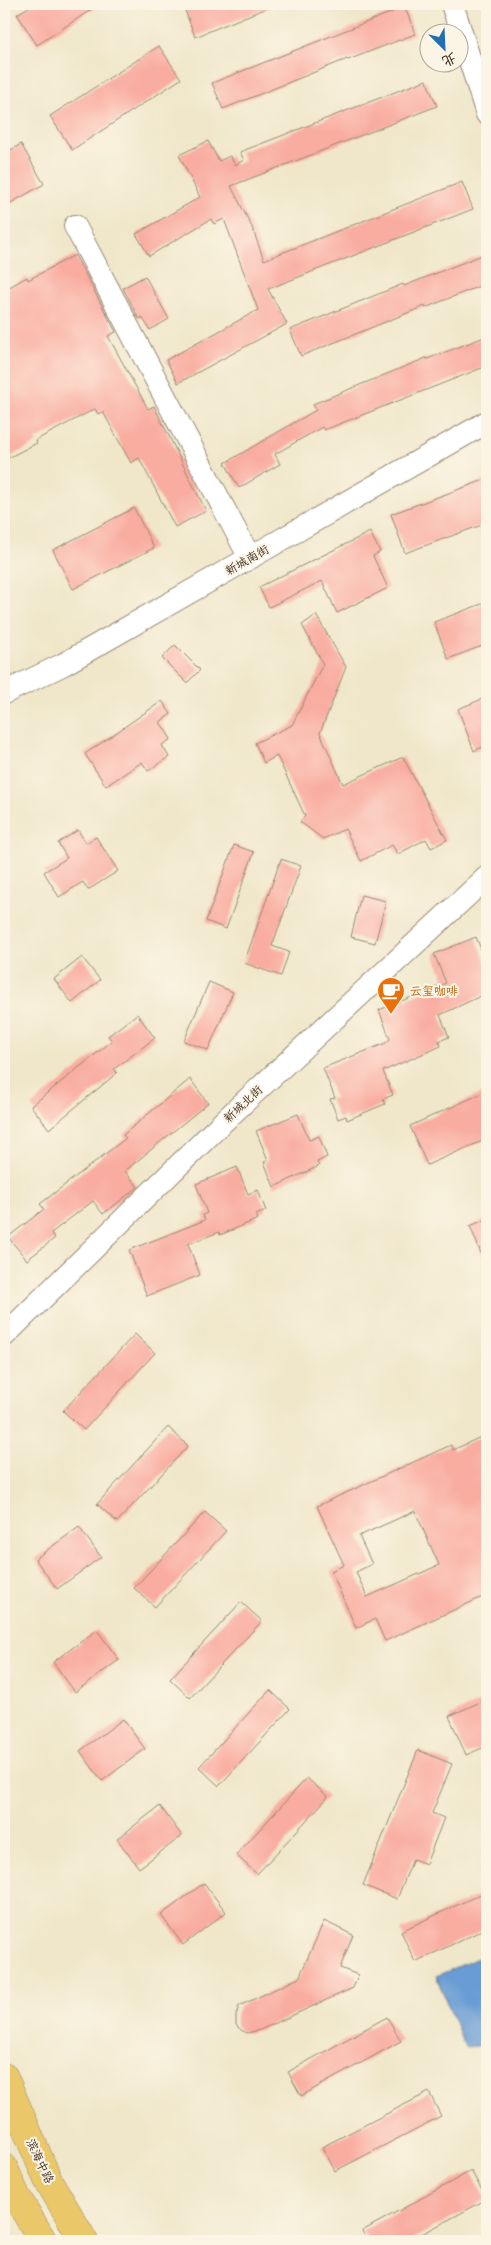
<svg xmlns="http://www.w3.org/2000/svg" width="491" height="2245" font-family="Pangolin,'LXGW WenKai TC',sans-serif">
<style>
.water{fill:#699cd4;stroke:#526379}
.building{fill:#f9aca0;fill-rule:evenodd}
.lines{fill:none;stroke-linecap:round;stroke-linejoin:round}
.minor-casing{stroke:#968874;stroke-width:24}
.major-casing{stroke:#968874;stroke-width:29}
.minor{stroke:#fff;stroke-width:22}
.major{stroke:#eac769;stroke-width:28}
.labels{text-anchor:middle;stroke-width:4;stroke-linejoin:round;paint-order:stroke}
.street-label{font-size:12px;fill:#3b2a1e;stroke:#fcf5e5}
.food-label{font-size:12px;fill:#c56008;stroke:#fcf5e5;text-anchor:start}
</style>
<rect width="100%" height="100%" fill="#fcf5e5"/>
<filter id="ink" filterUnits="userSpaceOnUse"><feTurbulence type="fractalNoise" baseFrequency=".02" numOctaves="2"/><feDisplacementMap in="SourceGraphic" scale="10" xChannelSelector="R" yChannelSelector="G"/><feConvolveMatrix kernelMatrix="1 2 1 2 8 2 1 2 1" color-interpolation-filters="sRGB"/></filter>
<filter id="wash" filterUnits="userSpaceOnUse"><feTurbulence type="fractalNoise" baseFrequency=".0096" numOctaves="4" result="noise"/><feDisplacementMap in="SourceGraphic" scale="20" xChannelSelector="R" yChannelSelector="G"/><feGaussianBlur stdDeviation="1.12" result="paint"/><feColorMatrix in="noise" values="0 0 0 0 0 0 0 0 0 0 0 0 0 0 0 0 0 1.4 0 .05"/><feComposite in="paint" operator="in"/></filter>
<g filter="url(#wash)">
<rect width="100%" height="100%" fill="#f0e7ca"/>
<!-- water -->
<path class="water" d="M 487,1954 L 487,2045 L 465,2047 L 436,1976 Z"/>
<g id="blocks">
<!-- building -->
<g class="building">
<path d="M 34,4 L 100,4 L 37,45 L 17,14 Z"/>
<path d="M 201,4 L 274,4 L 274,5 L 195,37 L 185,10 Z"/>
<path d="M 405,7 L 415,34 L 348,60 L 347,59 L 223,109 L 212,83 Z"/>
<path d="M 159,46 L 181,79 L 72,150 L 50,116 Z"/>
<path d="M 426,80 L 437,106 L 231,186 L 252,227 L 264,260 L 462,182 L 473,209 L 268,289 L 287,324 L 178,383 L 166,360 L 258,310 L 224,219 L 214,224 L 211,219 L 149,256 L 136,234 L 200,197 L 179,155 L 208,141 L 219,161 L 230,156 L 235,165 L 244,160 L 240,152 Z"/>
<path d="M 21,144 L 44,184 L 4,207 L 4,154 Z"/>
<path d="M 75,255 L 116,332 L 108,336 L 148,409 L 154,406 L 206,511 L 175,527 L 139,458 L 131,463 L 103,412 L 98,414 L 95,409 L 36,440 L 37,443 L 4,460 L 4,290 L 27,277 L 28,280 Z"/>
<path d="M 482,255 L 487,267 L 487,283 L 425,308 L 425,306 L 301,356 L 290,330 L 403,284 L 404,286 Z"/>
<path d="M 145,276 L 169,319 L 150,330 L 142,317 L 139,319 L 123,288 Z"/>
<path d="M 487,336 L 487,366 L 324,430 L 322,427 L 275,454 L 280,464 L 239,488 L 225,463 L 316,410 L 313,404 L 426,358 L 427,359 Z"/>
<path d="M 487,479 L 487,523 L 405,553 L 391,514 Z"/>
<path d="M 134,508 L 154,548 L 73,589 L 53,550 Z"/>
<path d="M 370,532 L 380,552 L 373,556 L 388,588 L 337,613 L 322,581 L 269,607 L 259,587 Z"/>
<path d="M 487,602 L 487,644 L 448,659 L 434,622 Z"/>
<path d="M 316,615 L 346,667 L 320,733 L 343,784 L 403,757 L 447,840 L 431,848 L 426,839 L 398,854 L 392,845 L 361,861 L 345,829 L 323,839 L 300,822 L 305,816 L 277,756 L 264,763 L 255,743 L 292,725 L 323,664 L 302,625 Z"/>
<path d="M 175,645 L 200,670 L 187,683 L 162,658 Z"/>
<path d="M 487,697 L 487,745 L 474,751 L 458,709 Z"/>
<path d="M 162,701 L 171,714 L 160,722 L 171,739 L 162,745 L 169,757 L 148,771 L 142,762 L 106,786 L 85,754 Z"/>
<path d="M 78,830 L 86,843 L 96,837 L 118,871 L 88,890 L 83,882 L 59,897 L 44,872 L 67,858 L 58,843 Z"/>
<path d="M 234,845 L 254,852 L 226,929 L 206,921 Z"/>
<path d="M 281,859 L 301,866 L 272,946 L 289,952 L 281,976 L 244,963 Z"/>
<path d="M 361,895 L 386,901 L 375,943 L 351,937 Z"/>
<path d="M 476,937 L 487,964 L 487,993 L 440,1015 L 449,1037 L 439,1041 L 441,1046 L 383,1071 L 393,1095 L 383,1099 L 385,1104 L 347,1120 L 346,1116 L 338,1119 L 330,1099 L 335,1098 L 323,1068 L 386,1043 L 390,1039 L 379,1010 L 446,983 L 434,954 Z"/>
<path d="M 82,957 L 100,980 L 72,1003 L 54,979 Z"/>
<path d="M 209,982 L 233,992 L 208,1050 L 184,1041 Z"/>
<path d="M 137,1014 L 155,1038 L 114,1069 L 117,1073 L 49,1129 L 31,1106 L 112,1041 L 108,1036 Z"/>
<path d="M 190,1079 L 208,1103 L 125,1171 L 138,1187 L 103,1214 L 93,1201 L 51,1233 L 55,1238 L 27,1260 L 8,1237 L 44,1209 L 40,1204 L 126,1138 L 123,1135 Z"/>
<path d="M 487,1091 L 487,1139 L 427,1165 L 410,1126 Z"/>
<path d="M 298,1114 L 309,1140 L 319,1136 L 327,1157 L 317,1162 L 319,1166 L 274,1187 L 264,1162 L 268,1160 L 256,1131 Z"/>
<path d="M 237,1167 L 248,1194 L 258,1190 L 266,1211 L 256,1215 L 258,1219 L 220,1235 L 219,1232 L 188,1244 L 200,1275 L 147,1296 L 129,1250 L 205,1220 L 203,1215 L 207,1213 L 196,1184 Z"/>
<path d="M 487,1219 L 487,1268 L 470,1226 Z"/>
<path d="M 135,1334 L 155,1353 L 84,1430 L 63,1411 Z"/>
<path d="M 168,1427 L 188,1446 L 117,1522 L 97,1504 Z"/>
<path d="M 487,1434 L 487,1595 L 385,1641 L 375,1619 L 356,1628 L 331,1571 L 344,1565 L 317,1506 L 451,1445 L 453,1450 ZM 415,1511 L 439,1565 L 367,1597 L 356,1572 L 372,1564 L 359,1536 Z"/>
<path d="M 205,1512 L 226,1531 L 155,1607 L 134,1588 Z"/>
<path d="M 79,1527 L 101,1557 L 57,1589 L 35,1559 Z"/>
<path d="M 241,1602 L 262,1621 L 190,1698 L 170,1679 Z"/>
<path d="M 97,1630 L 119,1660 L 75,1692 L 53,1662 Z"/>
<path d="M 270,1690 L 290,1709 L 219,1786 L 199,1767 Z"/>
<path d="M 487,1699 L 487,1746 L 466,1755 L 449,1716 Z"/>
<path d="M 123,1719 L 145,1749 L 102,1781 L 80,1751 Z"/>
<path d="M 418,1750 L 452,1764 L 432,1813 L 444,1818 L 426,1864 L 413,1859 L 397,1899 L 363,1885 Z"/>
<path d="M 307,1778 L 328,1797 L 257,1874 L 236,1855 Z"/>
<path d="M 160,1806 L 182,1836 L 139,1868 L 117,1839 Z"/>
<path d="M 204,1883 L 226,1912 L 183,1945 L 161,1915 Z"/>
<path d="M 481,1894 L 487,1908 L 487,1928 L 415,1962 L 401,1931 Z"/>
<path d="M 324,1921 L 353,1935 L 340,1968 L 358,1975 L 353,1988 L 260,2030 L 247,2033 L 241,2030 L 236,2025 L 236,2015 L 239,2006 L 299,1978 Z"/>
<path d="M 387,2017 L 401,2041 L 301,2096 L 288,2072 Z"/>
<path d="M 429,2092 L 441,2116 L 335,2171 L 322,2147 Z"/>
<path d="M 471,2171 L 487,2199 L 409,2241 L 368,2241 L 362,2231 Z"/>
</g>
</g>
</g>
<g filter="url(#ink)">
<use href="#blocks" fill-opacity="0" stroke="#968874" stroke-width="1"/>
<g class="lines">
<defs>
<g id="minor">
<path d="M 452,4 L 487,114"/>
<path d="M 75,226 L 250,558"/>
<path d="M 4,693 L 64,664 L 487,422"/>
<path d="M 4,1336 L 224,1121 L 487,877"/>
</g>
<g id="major">
<path d="M 4,2077 L 48,2180 L 84,2241"/>
<path d="M 4,2168 L 16,2196 L 43,2241"/>
</g>
</defs>
<!-- minor casing -->
<use href="#minor" class="minor-casing"/>
<!-- major casing -->
<use href="#major" class="major-casing"/>
<!-- minor -->
<use href="#minor" class="minor"/>
<!-- major -->
<use href="#major" class="major"/>
</g>
</g>
<!-- icons -->
<defs>
<symbol id="cafe-pin" viewBox="-11 -11 22 30"><path d="M0 17L-7.5 6A9.5 9.5 0 1 1 7.5 6Z" fill="#e8710a" stroke="#fcf5e5"/><path d="M-5.5-4.5H6V0H3Q3 3.5 0 3.5H-2.5Q-5.5 3.5-5.5 0ZM3-3.2v2h1.7v-2ZM-6 4.5H4V6H-6Z" fill="#fff"/></symbol>
</defs>
<g fill-rule="evenodd">
<use href="#cafe-pin" x="375" y="975" width="32" height="43"/>
</g>
<g class="labels">
<!-- street labels -->
<g class="street-label">
<text transform="translate(247 560) rotate(-30)" y="4">新城南街</text>
<text transform="translate(243 1104) rotate(-43)" y="4">新城北街</text>
<text transform="translate(40 2161) rotate(65)" y="4">滨海中路</text>
</g>
<!-- food labels -->
<g class="food-label">
<text x="410" y="995">云玺咖啡</text>
</g>
</g>
<!-- margin -->
<rect width="491" height="2245" fill="none" stroke="#fcf5e5" stroke-width="20"/>
<!-- north arrow -->
<g transform="translate(444 48) rotate(156)"><circle r="24" fill="#fcf5e5" stroke="#afa495"/>
<path d="M0-4L9 19L0 12L-9 19Z" fill="#1f6fb2"/>
<text y="-8" font-size="14" font-weight="bold" text-anchor="middle" fill="#3b2a1e">北</text>
</g>
</svg>
